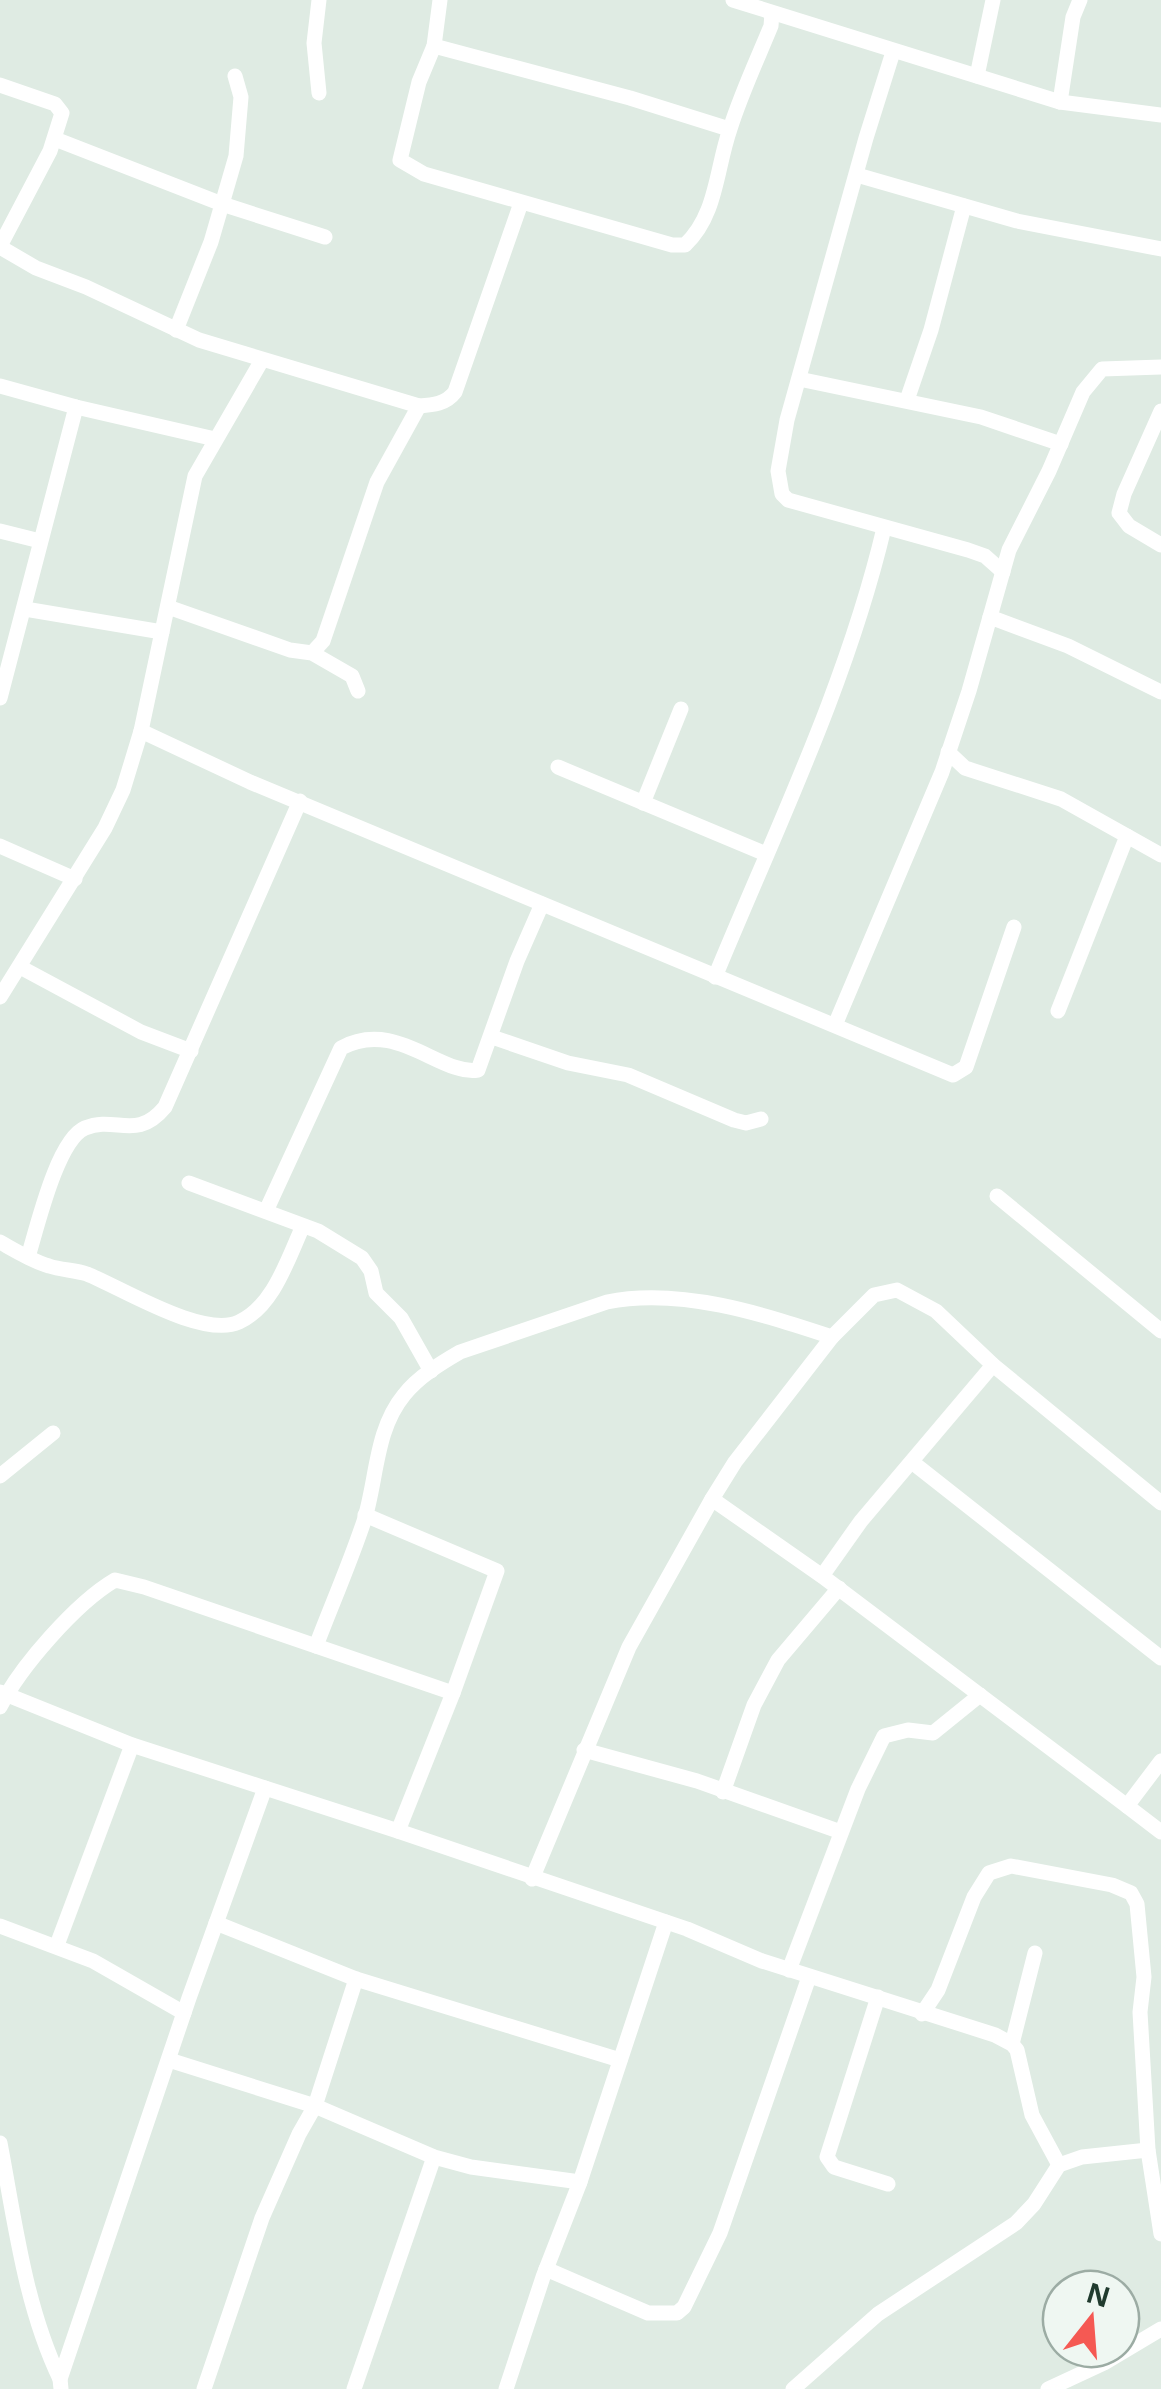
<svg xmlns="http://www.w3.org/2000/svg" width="1161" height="2389" font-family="'Open Sans',sans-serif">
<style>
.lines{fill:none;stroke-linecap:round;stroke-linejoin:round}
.minor{stroke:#fff;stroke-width:15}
</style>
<rect width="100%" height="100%" fill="#dfebe3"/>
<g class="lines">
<!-- minor -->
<g class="minor">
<path d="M 440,0 L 434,46 L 419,82 L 400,160 L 424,174 L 672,245 L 685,245 C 717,215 716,169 730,129 C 741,94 757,60 771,26 L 772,13"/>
<path d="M 733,0 L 1060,102 L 1161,115"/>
<path d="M 434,46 L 630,98 L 729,129"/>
<path d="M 893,52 L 866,138 L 787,420 L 778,471 L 782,494 L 788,500 L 968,550 L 985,556 L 1003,572"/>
<path d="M 977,76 L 993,0"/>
<path d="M 0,85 L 55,104 L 62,113 L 50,151 L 0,246"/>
<path d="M 319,93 L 314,43 L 319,0"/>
<path d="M 1060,102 L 1073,17 L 1080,0"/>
<path d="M 55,139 L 222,204 L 325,237"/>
<path d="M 857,175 L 1017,221 L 1161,249"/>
<path d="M 0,247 L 36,268 L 86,287 L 199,340 L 419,406 C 433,405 446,404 455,392 L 521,203"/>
<path d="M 176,330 L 211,242 L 236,156 L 241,97 L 235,76"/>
<path d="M 799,379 L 981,417 L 1061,444"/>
<path d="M 0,386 L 76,407 L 215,439"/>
<path d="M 907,400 L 931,330 L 964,206"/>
<path d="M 1161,411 L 1124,494 L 1119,513 L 1129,526 L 1161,545"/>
<path d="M 0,531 L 40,541"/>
<path d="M 168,607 L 290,650 L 312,653 L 352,676 L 358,691"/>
<path d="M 25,609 L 162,632"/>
<path d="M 990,617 L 1068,646 L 1161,692"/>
<path d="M 312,653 L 323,641 L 377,482 L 419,406"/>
<path d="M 0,698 L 76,407"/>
<path d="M 141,731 L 250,782 L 953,1075 L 966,1067 L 1014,927"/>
<path d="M 948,752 L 965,768 L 1061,799 L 1161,855"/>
<path d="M 558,767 L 766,854"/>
<path d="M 643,803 L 681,709"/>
<path d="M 0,846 L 75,879"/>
<path d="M 20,967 L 141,1032 L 191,1051"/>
<path d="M 715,977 C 776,829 847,684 884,528"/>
<path d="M 0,997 L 105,828 L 123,790 L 141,731 L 195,476 L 262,360"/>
<path d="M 1058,1011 L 1127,836"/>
<path d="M 835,1025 L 942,772 L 969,691 L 1009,550 L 1049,471 L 1083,392 L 1102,369 L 1161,367"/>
<path d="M 492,1037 L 568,1063 L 628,1075 L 734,1120 L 746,1123 L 761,1119"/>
<path d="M 189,1183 L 318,1231 L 362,1258 L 371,1271 L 376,1293 L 401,1318 L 431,1371"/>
<path d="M 997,1196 L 1161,1331"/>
<path d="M 266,1211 L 341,1048 C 396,1018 440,1076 478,1070 L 517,961 L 542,904"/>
<path d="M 0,1242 C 16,1251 32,1261 49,1266 C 61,1270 75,1270 87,1274 C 122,1288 203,1339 239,1322 C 274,1306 288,1258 303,1226"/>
<path d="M 28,1257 C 37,1228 57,1140 85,1128 C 116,1115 136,1142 165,1107 L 300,801"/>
<path d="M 912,1462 L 1161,1658"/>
<path d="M 0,1476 L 53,1433"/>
<path d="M 712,1499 L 822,1576 L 1127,1806 L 1161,1761"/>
<path d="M 365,1515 L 497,1571 L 453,1693 L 398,1831"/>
<path d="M 822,1576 L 861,1521 L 993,1365"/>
<path d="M 316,1646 C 332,1604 350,1563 364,1521 C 377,1480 375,1430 404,1395 C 418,1377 441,1363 460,1352 L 607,1302 C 680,1287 762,1314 832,1337"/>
<path d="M 0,1692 L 132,1745 L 398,1831 L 687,1929 L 762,1961 L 995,2035 L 1012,2044 L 1017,2050 L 1032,2115 L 1059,2165"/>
<path d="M 0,1707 C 20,1667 76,1603 115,1580 L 144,1587 L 453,1693"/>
<path d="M 584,1750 L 697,1781 L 841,1832"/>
<path d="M 723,1792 L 754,1705 L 778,1660 L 839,1588"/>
<path d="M 1127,1806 L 1161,1832"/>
<path d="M 532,1879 L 629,1647 L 712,1499 L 735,1462 L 832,1337 L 874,1295 L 897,1290 L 936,1311 L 993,1365 L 1161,1503"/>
<path d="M 216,1923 L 356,1979 L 620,2060"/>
<path d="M 0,1926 L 93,1961 L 184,2013"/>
<path d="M 57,1945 L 132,1745"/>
<path d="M 789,1970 L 858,1789 L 884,1736 L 908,1730 L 933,1733 L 980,1695"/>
<path d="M 878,1997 L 827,2157 L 834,2167 L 888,2184"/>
<path d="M 922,2014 L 938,1990 L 974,1897 L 989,1873 L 1011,1866 L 1112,1885 L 1131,1893 L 1137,1904 L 1144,1977 L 1140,2012 L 1148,2150 L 1161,2234"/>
<path d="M 1012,2044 L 1035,1953"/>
<path d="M 169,2060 L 315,2106 L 434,2157 L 471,2167 L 580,2182"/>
<path d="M 0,2143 C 15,2222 25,2306 60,2379"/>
<path d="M 546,2269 L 648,2313 L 677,2313 L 684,2307 L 720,2233 L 809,1977"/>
<path d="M 61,2389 L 60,2379 L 189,1998 L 265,1788"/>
<path d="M 204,2389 L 262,2218 L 299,2134 L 315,2106 L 356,1979"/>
<path d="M 354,2389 L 434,2157"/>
<path d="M 506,2389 L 543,2277 L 580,2182 L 666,1922"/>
<path d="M 793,2389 L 878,2314 L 1016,2223 L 1034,2204 L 1059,2165 L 1082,2157 L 1148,2150"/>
<path d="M 1048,2389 L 1104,2363 L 1161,2329"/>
</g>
</g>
<!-- north arrow -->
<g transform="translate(1091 2319) rotate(17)"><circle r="48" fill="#eff7f2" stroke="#9caca4" stroke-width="2.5"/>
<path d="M0-8L18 38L0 25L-18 38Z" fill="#f55953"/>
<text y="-15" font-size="28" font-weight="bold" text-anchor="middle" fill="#203b2e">N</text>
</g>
</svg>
